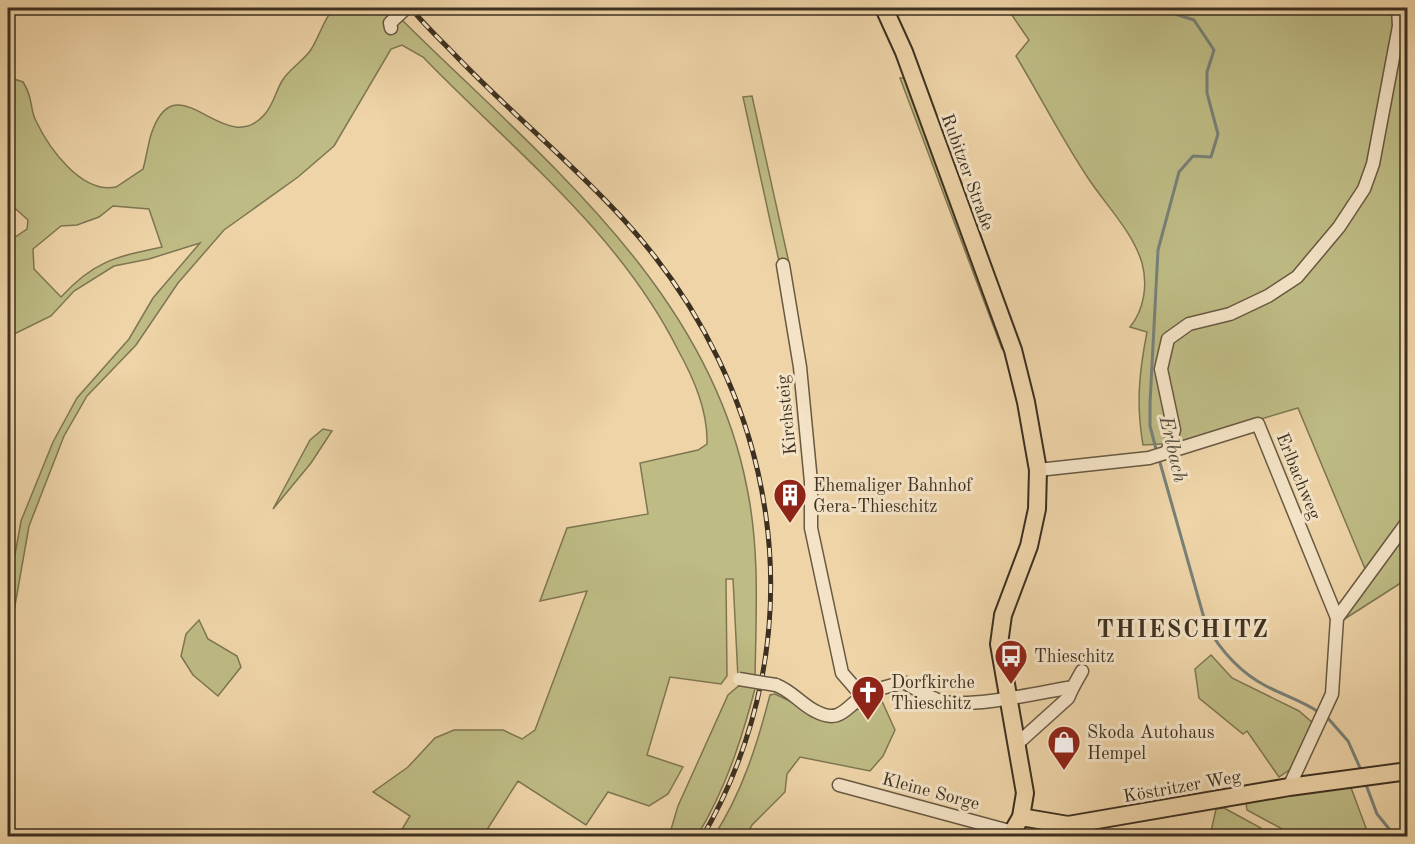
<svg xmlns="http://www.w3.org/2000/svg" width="1415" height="844" font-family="'Old Standard TT',serif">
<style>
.green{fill:#bebb84;stroke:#7e7652;stroke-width:1.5;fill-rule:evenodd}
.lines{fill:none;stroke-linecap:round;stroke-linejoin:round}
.stream{stroke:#778078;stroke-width:3}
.minor-casing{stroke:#695942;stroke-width:15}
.major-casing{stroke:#3d3020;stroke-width:20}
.minor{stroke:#f4e3c6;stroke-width:12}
.major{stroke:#eed4a7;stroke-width:16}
.rail-casing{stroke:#3d3020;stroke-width:5}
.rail{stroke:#f4e3c6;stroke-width:3;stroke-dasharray:9;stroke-linecap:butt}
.minor-bridge-casing{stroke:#695942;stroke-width:15;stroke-linecap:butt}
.minor-bridge{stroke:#f4e3c6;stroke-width:12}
.labels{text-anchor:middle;stroke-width:6;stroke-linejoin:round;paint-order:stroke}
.street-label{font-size:18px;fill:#3d3020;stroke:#f4e3c6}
.poi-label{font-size:18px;fill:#3d3020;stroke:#f4e3c6;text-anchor:start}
.water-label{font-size:20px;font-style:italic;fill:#504b3d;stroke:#f4e3c6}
.district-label{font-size:24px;font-weight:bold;letter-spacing:1.5px;fill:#3d3020;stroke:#f4e3c6}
</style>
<rect width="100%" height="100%" fill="#eed4a7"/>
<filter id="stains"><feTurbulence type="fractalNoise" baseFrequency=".00333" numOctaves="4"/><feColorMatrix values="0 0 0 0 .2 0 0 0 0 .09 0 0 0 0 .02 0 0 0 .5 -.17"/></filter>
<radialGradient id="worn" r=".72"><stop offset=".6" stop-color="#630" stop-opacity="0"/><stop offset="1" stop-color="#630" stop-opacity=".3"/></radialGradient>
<!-- green -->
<g class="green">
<path d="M 334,8 L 393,8 L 401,19 C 538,155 709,288 747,488 C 760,551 756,614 755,678 L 738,678 L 733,579 L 726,579 L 727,676 L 721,684 L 670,677 L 647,755 L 683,767 L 668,794 L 649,806 L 608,792 L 586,825 L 518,781 L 483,836 L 398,836 L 410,816 L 373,792 L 408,767 L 435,738 L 454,730 L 503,730 L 522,739 L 535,730 L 587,591 L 540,601 L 567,528 L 648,514 L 640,463 L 698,450 L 707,444 C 708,411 694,379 678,350 C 619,232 513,150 423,57 L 402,45 L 391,49 L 334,146 L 298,177 L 224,230 L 178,283 L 136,345 L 87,396 L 64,436 L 29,526 L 8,645 L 8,593 L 21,521 L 53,442 L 77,398 L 129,339 L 153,298 L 200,243 L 149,259 L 114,266 L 74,291 L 51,316 L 8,337 L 8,242 L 27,229 L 28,220 L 8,202 L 8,77 L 23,82 C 34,99 29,107 36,121 C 49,148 81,194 116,187 L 143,169 C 147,156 148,141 153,129 C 179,62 225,161 265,114 C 273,105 276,91 282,81 C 289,69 302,62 310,51 C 319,38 324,18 334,8 ZM 113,206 L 149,209 L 162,247 C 115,257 94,261 61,297 L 34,269 L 33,249 L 61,226 L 77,225 L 99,217 Z"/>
<path d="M 1007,8 L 1407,8 L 1407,514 L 1366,571 L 1298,408 L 1180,443 L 1143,445 C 1136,404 1139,373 1147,332 L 1130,327 C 1144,310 1148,285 1142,263 C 1133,232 1105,204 1088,178 C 1062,139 1040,96 1016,56 L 1029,40 Z"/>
<path d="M 919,77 L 1018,346 L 1002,349 L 900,78 Z"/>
<path d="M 752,96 L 789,263 L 780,266 L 743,97 Z"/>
<path d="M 323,429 L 332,431 L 311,463 L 273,509 L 310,440 Z"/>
<path d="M 1407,528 L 1407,579 L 1343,620 Z"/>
<path d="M 199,620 L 208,639 L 237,656 L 241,667 L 218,696 L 193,675 L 181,656 L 186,634 Z"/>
<path d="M 1211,655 L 1232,678 L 1299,711 L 1314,724 L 1295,766 L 1279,777 L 1247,731 L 1243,734 L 1199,698 L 1195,669 Z"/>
<path d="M 742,683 L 756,685 C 742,738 726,789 697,836 L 669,836 L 678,806 L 728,695 Z"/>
<path d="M 775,694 L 819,715 L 845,715 L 881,699 L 895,730 L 883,756 L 870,771 L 800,757 L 787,774 L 785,792 L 752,825 L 746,836 L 714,836 C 742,793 757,745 770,695 Z"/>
<path d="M 1350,785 L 1369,836 L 1295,836 L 1247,810 L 1246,803 Z"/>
<path d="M 1224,808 L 1261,828 L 1257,836 L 1210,836 L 1216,809 Z"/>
</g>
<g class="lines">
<!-- stream -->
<g class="stream">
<path d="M 1108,8 L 1136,8"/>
<path d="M 1156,8 L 1194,20 L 1214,50 L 1207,72 L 1207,93 L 1218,134 L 1211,157 L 1193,156 L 1179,172 L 1158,250 L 1150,403 L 1150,426 L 1157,453"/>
<path d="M 1159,459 L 1206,625 C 1221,651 1239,672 1266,686 C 1285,696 1303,701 1320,713"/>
<path d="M 1326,716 L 1348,741 L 1361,770"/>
<path d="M 1365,782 L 1377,814 L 1395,836"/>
</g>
<defs>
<g id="minor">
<path d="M 391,28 L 390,23 L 406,8"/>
<path d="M 783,265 L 800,367 L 811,482 L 811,528 L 842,673 L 862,696"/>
<path d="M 1167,453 L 1174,430 L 1161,369 L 1168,339 L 1189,324 L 1230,314 L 1268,296 L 1297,277 L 1339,227 L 1364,189 L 1373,164 L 1399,26 L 1398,8"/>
<path d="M 1038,470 L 1149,458 L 1258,424 L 1337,618"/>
<path d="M 776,685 C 792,691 801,704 815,711 C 843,726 847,703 868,693 C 878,688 892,686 903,682 C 915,688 929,698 941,701 C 970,709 1042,692 1073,687 L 1082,671"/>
<path d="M 1017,744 L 1068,698 L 1073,687"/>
<path d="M 839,785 L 1013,832"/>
<path d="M 1289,787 L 1332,694 L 1337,618 L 1408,521"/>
</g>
<g id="major">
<path d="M 884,8 L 904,52 L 1013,350 L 1026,402 L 1038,470 L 1037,509 L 1029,546 L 1003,615 L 999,644 L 1025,793 L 1021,817 L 1010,836"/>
<path d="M 1021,817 L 1068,825 L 1289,787 L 1408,771"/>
</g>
</defs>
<!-- minor casing -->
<use href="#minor" class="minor-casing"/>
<!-- major casing -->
<use href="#major" class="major-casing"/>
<!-- minor -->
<use href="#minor" class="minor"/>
<!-- major -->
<use href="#major" class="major"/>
<defs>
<path id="rail" d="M 411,8 C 424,25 442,41 457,57 C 511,113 572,163 624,220 C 780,391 820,632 703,836"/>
</defs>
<!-- rail casing -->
<use href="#rail" class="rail-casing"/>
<!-- rail -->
<use href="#rail" class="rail"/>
<defs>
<path id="minor-bridge" d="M 739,679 L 776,685"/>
</defs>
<!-- minor-bridge casing -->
<use href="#minor-bridge" class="minor-bridge-casing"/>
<!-- minor-bridge -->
<use href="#minor-bridge" class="minor-bridge"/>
</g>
<!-- icons -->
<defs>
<symbol id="building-pin" viewBox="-11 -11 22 30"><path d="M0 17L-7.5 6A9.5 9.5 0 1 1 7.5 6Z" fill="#8f2418" stroke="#f4e3c6"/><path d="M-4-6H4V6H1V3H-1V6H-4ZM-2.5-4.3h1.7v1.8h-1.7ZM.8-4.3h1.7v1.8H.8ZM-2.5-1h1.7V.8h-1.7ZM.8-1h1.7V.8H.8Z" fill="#fff"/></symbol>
<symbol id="bus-pin" viewBox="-11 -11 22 30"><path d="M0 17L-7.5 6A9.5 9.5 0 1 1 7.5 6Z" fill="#8f2418" stroke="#f4e3c6"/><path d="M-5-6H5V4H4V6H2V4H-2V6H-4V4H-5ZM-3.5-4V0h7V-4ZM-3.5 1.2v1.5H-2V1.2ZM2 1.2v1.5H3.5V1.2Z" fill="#fff"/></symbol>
<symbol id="church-pin" viewBox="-11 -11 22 30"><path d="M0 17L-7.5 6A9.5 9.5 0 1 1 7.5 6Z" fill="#8f2418" stroke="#f4e3c6"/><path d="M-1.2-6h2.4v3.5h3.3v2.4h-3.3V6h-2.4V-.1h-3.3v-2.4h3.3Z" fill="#fff"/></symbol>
<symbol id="shop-pin" viewBox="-11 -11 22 30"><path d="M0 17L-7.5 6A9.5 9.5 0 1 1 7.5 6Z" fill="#8f2418" stroke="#f4e3c6"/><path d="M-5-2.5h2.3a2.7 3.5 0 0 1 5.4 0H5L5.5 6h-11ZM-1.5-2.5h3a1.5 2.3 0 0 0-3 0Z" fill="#fff"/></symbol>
</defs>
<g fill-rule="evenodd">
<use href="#building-pin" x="771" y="476" width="38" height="52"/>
<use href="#bus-pin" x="992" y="637" width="38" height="52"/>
<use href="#church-pin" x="849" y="673" width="38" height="52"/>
<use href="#shop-pin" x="1045" y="723" width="38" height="52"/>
</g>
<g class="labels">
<!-- street labels -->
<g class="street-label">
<text transform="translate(968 172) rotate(70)" y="6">Rubitzer Straße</text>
<text transform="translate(786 415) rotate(-96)" y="6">Kirchsteig</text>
<text transform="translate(1299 476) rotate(68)" y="6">Erlbachweg</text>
<text transform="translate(1182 786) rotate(-10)" y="6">Köstritzer Weg</text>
<text transform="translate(931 791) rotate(15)" y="6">Kleine Sorge</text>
</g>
<!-- poi labels -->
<g class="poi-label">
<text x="813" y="491">Ehemaliger Bahnhof<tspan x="813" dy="21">Gera-Thieschitz</tspan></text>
<text x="1034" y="662">Thieschitz</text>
<text x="891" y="688">Dorfkirche<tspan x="891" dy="21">Thieschitz</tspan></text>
<text x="1087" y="738">Skoda Autohaus<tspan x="1087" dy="21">Hempel</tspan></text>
</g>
<!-- water labels -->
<g class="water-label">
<text transform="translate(1174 449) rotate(77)" y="7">Erlbach</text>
</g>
<!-- district labels -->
<g class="district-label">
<text x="1183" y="637">THIESCHITZ</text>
</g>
</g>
<!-- margin -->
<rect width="1415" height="844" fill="none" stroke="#eed4a7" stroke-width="30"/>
<rect x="9" y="9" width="1397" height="826" fill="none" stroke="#3d3020" stroke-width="3"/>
<rect x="15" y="15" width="1385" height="814" fill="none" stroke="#3d3020" stroke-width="1.5"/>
<rect width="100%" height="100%" filter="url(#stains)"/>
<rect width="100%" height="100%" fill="url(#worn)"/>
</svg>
